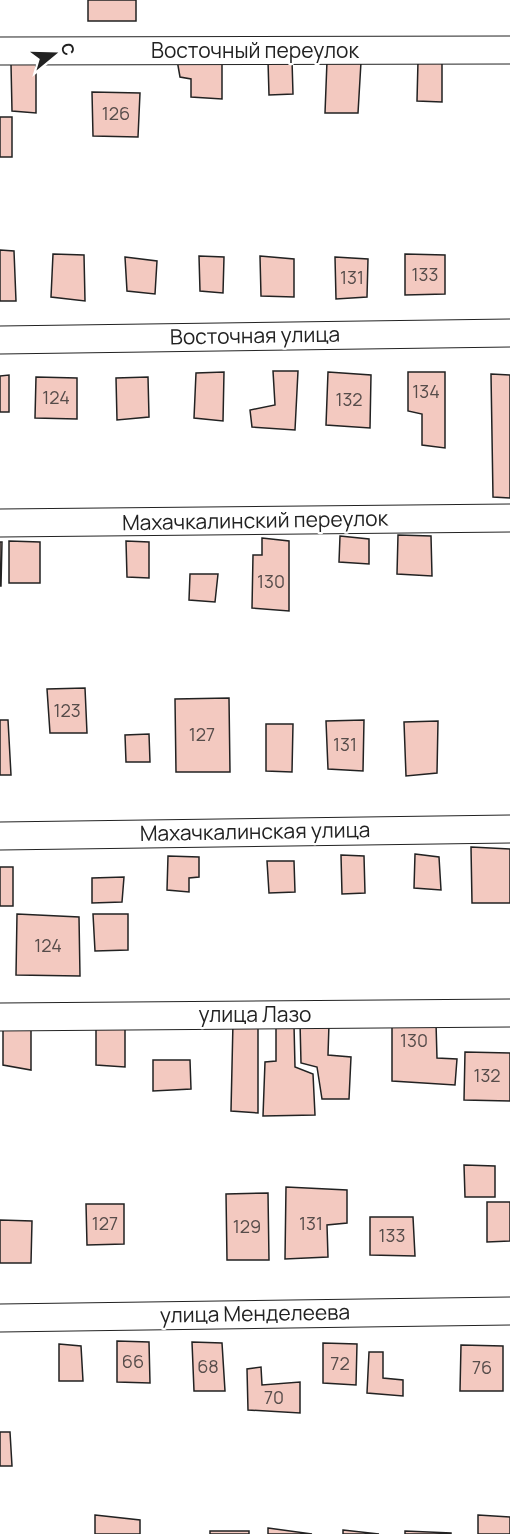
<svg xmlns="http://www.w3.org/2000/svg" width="510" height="1534" font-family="Manrope,sans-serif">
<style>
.building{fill:#f3c9c0;stroke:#222;stroke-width:1.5}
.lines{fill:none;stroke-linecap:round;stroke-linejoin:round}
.minor-casing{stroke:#222;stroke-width:29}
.minor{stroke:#fff;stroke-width:27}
.labels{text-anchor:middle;stroke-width:4.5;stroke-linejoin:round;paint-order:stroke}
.number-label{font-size:18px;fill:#564c4a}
.street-label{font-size:21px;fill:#222;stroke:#fff}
</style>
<rect width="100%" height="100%" fill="#fff"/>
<!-- building -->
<g class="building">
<rect x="88" y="0" width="48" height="21"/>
<path d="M 177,60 L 222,62 L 222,99 L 191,97 L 191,79 L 180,77 Z"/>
<path d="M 292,60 L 293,94 L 269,95 L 268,61 Z"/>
<path d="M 327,61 L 361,62 L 358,113 L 325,113 Z"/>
<path d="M 418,61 L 442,62 L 442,102 L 417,101 Z"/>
<path d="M 11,64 L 36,64 L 36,113 L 12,111 Z"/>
<path d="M 92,92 L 140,93 L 138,137 L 93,136 Z"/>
<rect x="0" y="117" width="12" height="40"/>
<path d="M 0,250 L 14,251 L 16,301 L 0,301 Z"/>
<path d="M 53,254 L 84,255 L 85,301 L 51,297 Z"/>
<path d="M 405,254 L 445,255 L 445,294 L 405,295 Z"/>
<path d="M 199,256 L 224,257 L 223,293 L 200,291 Z"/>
<path d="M 260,256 L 294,259 L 294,297 L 261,296 Z"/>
<path d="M 125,257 L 157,261 L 155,294 L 127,291 Z"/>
<path d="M 335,257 L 368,259 L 367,297 L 336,299 Z"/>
<path d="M 273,371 L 298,371 L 295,430 L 252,427 L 250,410 L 275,405 Z"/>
<path d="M 224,372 L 223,421 L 194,418 L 196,373 Z"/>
<path d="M 328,372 L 371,375 L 370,428 L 326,425 Z"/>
<path d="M 408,372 L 445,372 L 445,448 L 422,445 L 422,414 L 408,411 Z"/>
<path d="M 491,374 L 510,375 L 510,498 L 493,497 Z"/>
<path d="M 9,375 L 9,412 L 0,412 L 0,376 Z"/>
<path d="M 36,377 L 77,378 L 77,419 L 35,418 Z"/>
<path d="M 148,377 L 149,417 L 117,420 L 116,378 Z"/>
<path d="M 398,535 L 431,536 L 432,576 L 397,574 Z"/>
<path d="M 340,536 L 369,539 L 369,564 L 339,562 Z"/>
<path d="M 262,538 L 289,541 L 289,611 L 252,608 L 253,555 L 262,555 Z"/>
<path d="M 9,541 L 40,542 L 40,583 L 9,583 Z"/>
<path d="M 126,541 L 149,542 L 149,578 L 127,577 Z"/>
<path d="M 0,542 L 2,542 L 1,586 L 0,586 Z"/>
<path d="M 190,574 L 218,574 L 215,602 L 189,600 Z"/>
<path d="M 85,688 L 87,733 L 50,733 L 47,689 Z"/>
<path d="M 229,698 L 230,772 L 176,772 L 175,699 Z"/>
<path d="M 0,720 L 8,720 L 11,775 L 0,775 Z"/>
<path d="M 364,720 L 363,771 L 328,769 L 326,721 Z"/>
<path d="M 438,721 L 437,773 L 406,776 L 404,722 Z"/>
<path d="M 266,724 L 293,724 L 292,772 L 266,771 Z"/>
<path d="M 149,734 L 150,762 L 126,762 L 125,735 Z"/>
<path d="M 471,847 L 510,849 L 510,903 L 472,903 Z"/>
<path d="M 415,854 L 439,857 L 441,890 L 414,888 Z"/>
<path d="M 341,855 L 364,856 L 365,893 L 342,894 Z"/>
<path d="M 168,856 L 199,857 L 199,877 L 189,878 L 189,892 L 167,890 Z"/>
<path d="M 267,861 L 294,861 L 295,892 L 269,893 Z"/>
<rect x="0" y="867" width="13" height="39"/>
<path d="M 124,877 L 122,902 L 92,903 L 92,878 Z"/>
<path d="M 17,914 L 79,917 L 80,976 L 16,975 Z"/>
<path d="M 93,914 L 128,914 L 128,950 L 95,951 Z"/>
<path d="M 233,1022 L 258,1022 L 258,1113 L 231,1111 Z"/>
<path d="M 300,1022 L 329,1024 L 328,1055 L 351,1057 L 349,1099 L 322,1099 L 317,1067 L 301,1063 Z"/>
<path d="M 436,1023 L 437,1058 L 457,1059 L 455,1085 L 392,1081 L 392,1024 Z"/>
<path d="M 96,1024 L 125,1026 L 125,1067 L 96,1065 Z"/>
<path d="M 3,1025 L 31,1025 L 31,1070 L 3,1065 Z"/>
<path d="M 294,1025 L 295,1067 L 313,1074 L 315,1115 L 263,1116 L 265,1062 L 276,1061 L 276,1027 Z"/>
<path d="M 465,1052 L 510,1053 L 510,1101 L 464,1100 Z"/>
<path d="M 153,1060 L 190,1060 L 191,1089 L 153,1091 Z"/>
<path d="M 464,1165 L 495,1166 L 495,1197 L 465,1197 Z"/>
<path d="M 286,1187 L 347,1190 L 347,1223 L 327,1225 L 328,1257 L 285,1259 Z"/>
<path d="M 268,1193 L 269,1260 L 227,1260 L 226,1194 Z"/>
<path d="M 487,1202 L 510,1202 L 510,1241 L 487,1242 Z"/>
<path d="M 86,1204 L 124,1204 L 124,1244 L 87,1245 Z"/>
<path d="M 370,1217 L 413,1217 L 415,1256 L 370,1255 Z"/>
<path d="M 0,1220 L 32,1221 L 31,1263 L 0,1263 Z"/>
<path d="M 117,1341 L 149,1342 L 150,1383 L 117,1382 Z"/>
<path d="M 192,1342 L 222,1343 L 225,1391 L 194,1391 Z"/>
<path d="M 323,1343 L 357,1344 L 356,1385 L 323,1383 Z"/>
<path d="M 59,1344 L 81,1346 L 83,1381 L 59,1381 Z"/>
<path d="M 461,1345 L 503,1346 L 503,1391 L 460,1391 Z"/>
<path d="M 369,1352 L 383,1352 L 383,1378 L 403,1380 L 403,1396 L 367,1393 Z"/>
<path d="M 261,1367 L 262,1385 L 300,1382 L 300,1413 L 248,1410 L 247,1369 Z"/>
<path d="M 0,1432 L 10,1432 L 12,1466 L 0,1466 Z"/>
<path d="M 95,1515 L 140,1520 L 140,1534 L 95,1534 Z"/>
<path d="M 478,1515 L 510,1517 L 510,1534 L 478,1534 Z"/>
<path d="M 268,1528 L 312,1534 L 268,1534 Z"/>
<path d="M 343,1530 L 379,1534 L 343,1534 Z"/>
<rect x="210" y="1531" width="39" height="3"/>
<path d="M 405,1531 L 451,1533 L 451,1534 L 405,1534 Z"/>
</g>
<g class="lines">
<defs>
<g id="minor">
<path d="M 0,51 L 510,50"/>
<path d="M 0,340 L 510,333"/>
<path d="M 0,523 L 510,518"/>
<path d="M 0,836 L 510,829"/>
<path d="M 0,1017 L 510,1013"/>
<path d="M 0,1318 L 510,1311"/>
</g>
</defs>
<!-- minor casing -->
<use href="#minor" class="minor-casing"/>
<!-- minor -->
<use href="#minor" class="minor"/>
</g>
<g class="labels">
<!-- number labels -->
<g class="number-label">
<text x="116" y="120">126</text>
<text x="425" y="281">133</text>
<text x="352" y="284">131</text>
<text x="426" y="398">134</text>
<text x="56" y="404">124</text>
<text x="349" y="406">132</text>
<text x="271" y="588">130</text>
<text x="67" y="717">123</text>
<text x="202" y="741">127</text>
<text x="345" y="751">131</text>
<text x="48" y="952">124</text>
<text x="414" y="1047">130</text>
<text x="487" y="1082">132</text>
<text x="105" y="1230">127</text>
<text x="311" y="1230">131</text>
<text x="247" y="1233">129</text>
<text x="392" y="1242">133</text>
<text x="133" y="1368">66</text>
<text x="340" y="1370">72</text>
<text x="208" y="1373">68</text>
<text x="482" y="1374">76</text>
<text x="274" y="1404">70</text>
</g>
<!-- street labels -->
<g class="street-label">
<text x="255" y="58">Восточный переулок</text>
<text transform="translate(255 336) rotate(-1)" y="7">Восточная улица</text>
<text transform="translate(255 521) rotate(-1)" y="7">Махачкалинский переулок</text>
<text transform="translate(255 832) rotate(-1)" y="7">Махачкалинская улица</text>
<text x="255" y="1022">улица Лазо</text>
<text transform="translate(255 1314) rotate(-1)" y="7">улица Менделеева</text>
</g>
</g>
<!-- north arrow -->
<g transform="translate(54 54) rotate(71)" stroke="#ffffff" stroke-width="4.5" paint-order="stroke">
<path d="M0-4.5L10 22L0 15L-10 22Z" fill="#222222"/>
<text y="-9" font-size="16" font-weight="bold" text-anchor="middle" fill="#222222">С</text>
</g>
</svg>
